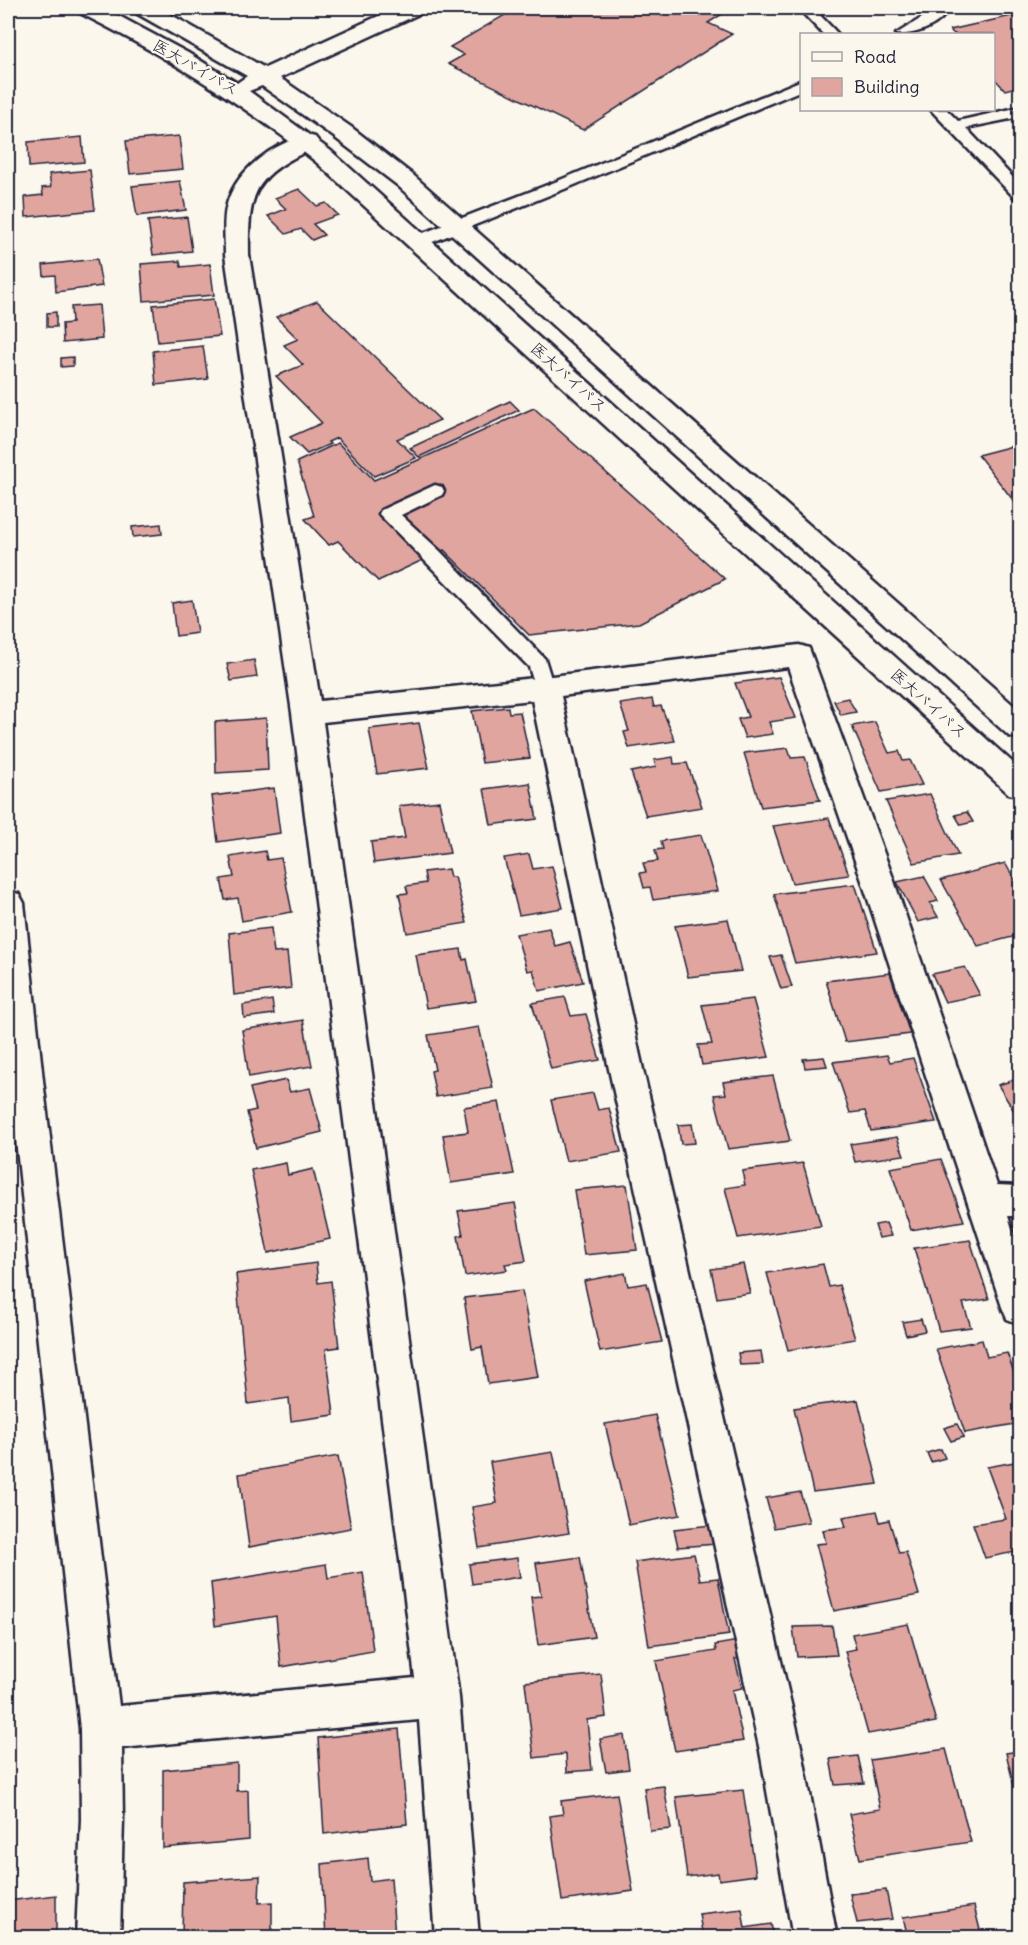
<svg xmlns="http://www.w3.org/2000/svg" width="1028" height="1945" font-family="Delius,'Klee One',sans-serif">
<style>
.building{fill:#e0a59f;stroke:#22223b;stroke-width:1.5}
.lines{fill:none;stroke-linecap:round;stroke-linejoin:round}
.lane-casing{stroke:#22223b;stroke-width:5}
.street-casing{stroke:#22223b;stroke-width:5}
.secondary-casing{stroke:#22223b;stroke-width:5}
.lane{fill:#fbf7ec;fill-rule:evenodd}
.street{fill:#fbf7ec;fill-rule:evenodd}
.secondary{fill:#fbf7ec;fill-rule:evenodd}
.labels{text-anchor:middle;stroke-width:4.5;stroke-linejoin:round;paint-order:stroke}
.far-street-label{font-size:16px;fill:#22223b;stroke:#fbf7ec}
</style>
<rect width="100%" height="100%" fill="#fbf7ec"/>
<filter id="ink" filterUnits="userSpaceOnUse"><feTurbulence type="fractalNoise" baseFrequency=".0167" numOctaves="2"/><feDisplacementMap in="SourceGraphic" scale="12" xChannelSelector="R" yChannelSelector="G"/><feConvolveMatrix kernelMatrix="1 2 1 2 8 2 1 2 1" color-interpolation-filters="sRGB"/></filter>
<g filter="url(#ink)">
<!-- building -->
<g class="building">
<path d="M 517,8 L 674,8 L 680,11 L 685,8 L 710,8 L 724,13 L 708,23 L 732,34 L 583,130 L 448,64 L 464,55 L 450,47 Z"/>
<path d="M 1020,14 L 1020,86 L 1005,90 L 994,78 L 994,34 L 954,34 L 950,30 Z"/>
<path d="M 179,136 L 183,169 L 130,174 L 126,141 Z"/>
<path d="M 82,137 L 84,162 L 29,167 L 28,142 Z"/>
<path d="M 90,170 L 95,210 L 26,217 L 25,197 L 43,195 L 42,188 L 51,187 L 49,174 Z"/>
<path d="M 180,181 L 186,210 L 137,216 L 132,186 Z"/>
<path d="M 299,189 L 317,206 L 326,203 L 338,215 L 313,224 L 324,235 L 312,240 L 301,229 L 286,234 L 268,216 L 286,209 L 275,198 Z"/>
<path d="M 187,217 L 192,251 L 153,255 L 148,221 Z"/>
<path d="M 97,259 L 102,286 L 56,292 L 55,275 L 44,276 L 43,265 Z"/>
<path d="M 180,261 L 181,267 L 210,264 L 214,295 L 144,301 L 141,264 Z"/>
<path d="M 214,299 L 220,336 L 158,342 L 153,305 Z"/>
<path d="M 317,301 L 440,420 L 397,439 L 416,458 L 374,476 L 337,438 L 328,442 L 330,444 L 307,454 L 290,437 L 322,423 L 276,376 L 303,365 L 284,345 L 298,339 L 276,317 Z"/>
<path d="M 99,305 L 102,339 L 63,343 L 62,324 L 72,323 L 71,307 Z"/>
<path d="M 56,312 L 56,327 L 47,327 L 47,313 Z"/>
<path d="M 203,346 L 208,379 L 156,385 L 153,351 Z"/>
<path d="M 73,357 L 73,366 L 61,367 L 61,358 Z"/>
<path d="M 510,401 L 519,410 L 419,457 L 410,448 Z"/>
<path d="M 534,408 L 725,579 L 639,623 L 529,635 L 444,550 L 378,581 L 338,541 L 329,545 L 305,519 L 314,516 L 297,462 L 338,443 L 374,480 Z"/>
<path d="M 1020,444 L 1020,509 L 978,455 Z"/>
<path d="M 161,524 L 162,534 L 133,537 L 132,527 Z"/>
<path d="M 192,600 L 197,633 L 176,636 L 172,603 Z"/>
<path d="M 254,660 L 257,677 L 231,681 L 227,664 Z"/>
<path d="M 779,677 L 796,718 L 769,722 L 773,734 L 745,738 L 738,719 L 748,717 L 735,683 Z"/>
<path d="M 848,698 L 856,712 L 841,715 L 834,701 Z"/>
<path d="M 652,699 L 654,707 L 661,706 L 675,741 L 629,748 L 624,732 L 629,731 L 620,704 Z"/>
<path d="M 508,707 L 509,713 L 520,712 L 530,758 L 482,763 L 472,711 Z"/>
<path d="M 266,718 L 268,770 L 216,773 L 215,722 Z"/>
<path d="M 875,722 L 889,753 L 899,751 L 903,761 L 910,760 L 922,785 L 881,792 L 852,726 Z"/>
<path d="M 419,723 L 429,768 L 377,774 L 369,729 Z"/>
<path d="M 788,748 L 791,758 L 805,757 L 820,800 L 761,807 L 744,753 Z"/>
<path d="M 673,757 L 674,764 L 687,763 L 702,807 L 646,816 L 631,772 L 656,767 L 654,760 Z"/>
<path d="M 530,783 L 537,819 L 491,825 L 484,789 Z"/>
<path d="M 274,788 L 280,833 L 218,842 L 212,796 Z"/>
<path d="M 930,794 L 958,855 L 914,863 L 886,801 Z"/>
<path d="M 439,801 L 450,853 L 374,863 L 371,842 L 405,838 L 399,806 Z"/>
<path d="M 967,812 L 973,822 L 961,825 L 955,815 Z"/>
<path d="M 829,818 L 849,875 L 792,883 L 773,826 Z"/>
<path d="M 701,835 L 718,891 L 653,900 L 650,887 L 644,888 L 640,873 L 646,872 L 643,863 L 658,861 L 655,850 L 663,849 L 661,841 Z"/>
<path d="M 265,851 L 267,860 L 281,858 L 292,912 L 242,921 L 238,898 L 225,900 L 221,879 L 234,877 L 230,857 Z"/>
<path d="M 529,854 L 533,869 L 552,866 L 563,908 L 519,915 L 504,858 Z"/>
<path d="M 1005,863 L 1020,889 L 1020,935 L 978,946 L 941,880 Z"/>
<path d="M 448,869 L 450,877 L 455,877 L 467,923 L 407,933 L 399,894 L 408,893 L 406,886 L 426,883 L 424,872 Z"/>
<path d="M 924,876 L 938,901 L 930,903 L 938,917 L 918,922 L 897,882 Z"/>
<path d="M 855,884 L 877,952 L 795,963 L 774,894 Z"/>
<path d="M 728,919 L 741,971 L 688,977 L 675,926 Z"/>
<path d="M 271,928 L 274,953 L 287,952 L 291,988 L 234,995 L 229,933 Z"/>
<path d="M 549,928 L 555,946 L 570,942 L 583,982 L 539,991 L 533,970 L 527,971 L 516,934 Z"/>
<path d="M 461,949 L 463,960 L 467,959 L 476,1001 L 426,1008 L 416,955 Z"/>
<path d="M 781,955 L 792,987 L 781,989 L 770,957 Z"/>
<path d="M 965,967 L 980,995 L 945,1002 L 932,974 Z"/>
<path d="M 890,973 L 910,1034 L 845,1042 L 826,981 Z"/>
<path d="M 565,997 L 571,1016 L 586,1014 L 600,1060 L 551,1069 L 532,1003 Z"/>
<path d="M 753,999 L 769,1057 L 702,1065 L 698,1045 L 712,1044 L 702,1005 Z"/>
<path d="M 272,1000 L 274,1014 L 244,1018 L 243,1005 Z"/>
<path d="M 303,1020 L 312,1066 L 249,1077 L 242,1030 Z"/>
<path d="M 479,1027 L 493,1088 L 436,1097 L 431,1071 L 435,1070 L 428,1035 Z"/>
<path d="M 887,1055 L 890,1062 L 913,1058 L 936,1122 L 871,1131 L 865,1111 L 850,1113 L 833,1062 Z"/>
<path d="M 824,1057 L 827,1066 L 805,1068 L 803,1059 Z"/>
<path d="M 773,1076 L 790,1141 L 728,1149 L 714,1095 L 726,1094 L 723,1082 Z"/>
<path d="M 1020,1078 L 1020,1121 L 998,1085 Z"/>
<path d="M 286,1080 L 290,1092 L 310,1088 L 322,1132 L 256,1148 L 247,1112 L 256,1110 L 250,1088 Z"/>
<path d="M 593,1093 L 598,1110 L 609,1108 L 621,1152 L 566,1161 L 551,1100 Z"/>
<path d="M 499,1102 L 514,1174 L 451,1183 L 443,1135 L 468,1132 L 464,1107 Z"/>
<path d="M 692,1124 L 695,1143 L 681,1144 L 678,1125 Z"/>
<path d="M 897,1137 L 904,1155 L 855,1162 L 850,1144 Z"/>
<path d="M 941,1159 L 964,1221 L 911,1230 L 890,1168 Z"/>
<path d="M 286,1163 L 288,1175 L 313,1169 L 330,1239 L 268,1253 L 251,1170 Z"/>
<path d="M 803,1163 L 821,1226 L 738,1238 L 725,1188 L 745,1185 L 742,1171 Z"/>
<path d="M 627,1185 L 637,1250 L 584,1255 L 574,1190 Z"/>
<path d="M 515,1203 L 526,1261 L 505,1264 L 507,1270 L 465,1276 L 458,1236 L 463,1235 L 458,1211 Z"/>
<path d="M 886,1223 L 891,1236 L 879,1238 L 875,1225 Z"/>
<path d="M 970,1240 L 989,1299 L 963,1303 L 971,1327 L 939,1331 L 914,1248 Z"/>
<path d="M 316,1263 L 318,1283 L 331,1281 L 339,1347 L 326,1349 L 334,1415 L 291,1421 L 289,1398 L 248,1404 L 236,1274 Z"/>
<path d="M 743,1264 L 750,1293 L 717,1298 L 711,1269 Z"/>
<path d="M 823,1264 L 829,1287 L 839,1285 L 855,1339 L 788,1350 L 767,1273 Z"/>
<path d="M 625,1273 L 628,1286 L 647,1283 L 662,1342 L 600,1352 L 584,1281 Z"/>
<path d="M 522,1291 L 538,1377 L 488,1384 L 482,1347 L 472,1349 L 464,1298 Z"/>
<path d="M 921,1319 L 925,1331 L 906,1335 L 902,1322 Z"/>
<path d="M 982,1340 L 987,1357 L 1007,1353 L 1020,1389 L 1020,1423 L 965,1433 L 936,1349 Z"/>
<path d="M 761,1351 L 763,1364 L 740,1365 L 738,1353 Z"/>
<path d="M 858,1400 L 878,1484 L 813,1492 L 794,1408 Z"/>
<path d="M 655,1415 L 680,1515 L 629,1525 L 605,1424 Z"/>
<path d="M 957,1424 L 964,1437 L 951,1441 L 944,1428 Z"/>
<path d="M 941,1449 L 945,1458 L 931,1462 L 927,1453 Z"/>
<path d="M 553,1452 L 569,1533 L 479,1548 L 472,1507 L 497,1503 L 490,1462 Z"/>
<path d="M 338,1456 L 351,1528 L 249,1547 L 239,1474 Z"/>
<path d="M 1020,1461 L 1020,1551 L 985,1558 L 973,1524 L 1006,1519 L 987,1467 Z"/>
<path d="M 800,1492 L 809,1522 L 774,1528 L 766,1498 Z"/>
<path d="M 877,1511 L 880,1522 L 889,1520 L 899,1553 L 906,1552 L 919,1595 L 834,1611 L 816,1544 L 826,1543 L 823,1530 L 846,1527 L 843,1517 Z"/>
<path d="M 712,1525 L 716,1544 L 678,1547 L 674,1529 Z"/>
<path d="M 694,1554 L 700,1580 L 718,1578 L 729,1635 L 649,1646 L 635,1562 Z"/>
<path d="M 580,1557 L 594,1637 L 538,1645 L 531,1597 L 541,1596 L 536,1563 Z"/>
<path d="M 517,1558 L 520,1577 L 472,1584 L 469,1564 Z"/>
<path d="M 326,1564 L 328,1578 L 363,1572 L 373,1651 L 281,1667 L 276,1616 L 215,1626 L 211,1583 Z"/>
<path d="M 908,1624 L 936,1722 L 868,1734 L 845,1651 L 856,1649 L 852,1634 Z"/>
<path d="M 832,1626 L 837,1655 L 797,1657 L 793,1627 Z"/>
<path d="M 738,1641 L 741,1658 L 735,1659 L 742,1688 L 732,1690 L 743,1741 L 675,1751 L 656,1661 L 716,1651 L 715,1645 Z"/>
<path d="M 601,1674 L 606,1717 L 587,1720 L 592,1770 L 567,1772 L 566,1754 L 534,1758 L 525,1682 Z"/>
<path d="M 399,1729 L 407,1824 L 324,1834 L 318,1738 Z"/>
<path d="M 624,1735 L 629,1769 L 606,1772 L 600,1739 Z"/>
<path d="M 946,1749 L 971,1842 L 860,1859 L 849,1814 L 880,1809 L 870,1760 Z"/>
<path d="M 1020,1751 L 1020,1811 L 1006,1753 Z"/>
<path d="M 858,1756 L 864,1783 L 835,1785 L 830,1759 Z"/>
<path d="M 237,1763 L 237,1791 L 248,1790 L 249,1840 L 163,1848 L 163,1770 Z"/>
<path d="M 664,1786 L 671,1829 L 650,1831 L 644,1788 Z"/>
<path d="M 743,1790 L 756,1875 L 719,1880 L 718,1873 L 687,1877 L 676,1797 Z"/>
<path d="M 617,1794 L 633,1891 L 562,1901 L 550,1816 L 563,1814 L 561,1801 Z"/>
<path d="M 368,1858 L 370,1881 L 391,1878 L 395,1938 L 326,1938 L 322,1864 Z"/>
<path d="M 260,1876 L 259,1903 L 272,1902 L 272,1938 L 182,1938 L 183,1882 Z"/>
<path d="M 886,1890 L 892,1919 L 857,1923 L 850,1894 Z"/>
<path d="M 56,1895 L 56,1938 L 8,1938 L 8,1901 Z"/>
<path d="M 974,1906 L 982,1938 L 908,1938 L 903,1917 Z"/>
<path d="M 742,1909 L 745,1928 L 771,1924 L 774,1938 L 703,1938 L 699,1914 Z"/>
</g>
<g class="lines">
<defs>
<g id="lane">
<path d="M 798,8 L 813,8 L 838,34 L 823,34 Z"/>
<path d="M 935,8 L 949,8 C 941,26 914,36 896,34 L 933,11 Z"/>
<path d="M 802,80 L 802,90 L 572,186 L 425,245 L 413,245 L 411,241 L 413,237 L 560,180 Z"/>
<path d="M 1020,107 L 1020,117 L 966,128 L 1020,185 L 1020,199 L 1014,197 L 931,110 L 947,110 L 958,121 Z"/>
<path d="M 435,485 L 442,487 L 444,491 L 442,495 L 401,515 L 439,550 L 545,659 L 554,688 L 551,693 L 544,695 L 537,693 L 529,667 L 379,514 L 381,510 Z"/>
</g>
<path id="street" d="M 307,135 L 315,137 L 319,142 L 315,147 C 255,176 248,189 249,255 L 320,701 L 544,677 L 799,645 L 809,648 L 893,878 L 997,1185 L 1020,1186 L 1020,1216 L 1008,1216 L 1020,1254 L 1020,1324 L 1007,1319 L 1002,1307 L 861,878 L 788,667 L 561,696 L 644,1074 L 802,1751 L 837,1938 L 793,1938 L 760,1751 L 610,1074 L 532,700 L 323,722 L 459,1697 L 479,1938 L 435,1938 L 419,1720 L 122,1748 L 123,1819 L 120,1938 L 76,1938 L 81,1819 L 80,1729 L 8,1066 L 8,891 L 19,894 L 24,903 L 43,1080 L 119,1706 L 415,1678 L 292,713 L 225,255 C 225,239 223,223 226,208 C 234,171 272,144 307,135 Z"/>
<path id="secondary" d="M 77,8 L 104,8 L 188,53 L 237,83 L 247,76 L 136,13 L 134,8 L 159,8 L 265,68 L 396,8 L 423,8 L 421,13 L 280,78 L 351,127 L 413,175 L 1020,711 L 1020,739 L 1009,736 L 397,185 L 334,137 L 262,86 L 249,91 L 331,151 L 1020,769 L 1020,797 L 1009,794 L 315,161 C 242,103 164,55 80,13 Z"/>
</defs>
<!-- lane casing -->
<use href="#lane" class="lane-casing"/>
<!-- street casing -->
<use href="#street" class="street-casing"/>
<!-- secondary casing -->
<use href="#secondary" class="secondary-casing"/>
<!-- lane -->
<use href="#lane" class="lane"/>
<!-- street -->
<use href="#street" class="street"/>
<!-- secondary -->
<use href="#secondary" class="secondary"/>
</g>
</g>
<g class="labels">
<!-- far-street labels -->
<g class="far-street-label">
<text transform="translate(196 67) rotate(30)" y="6">医大バイパス</text>
<text transform="translate(569 377) rotate(42)" y="6">医大バイパス</text>
<text transform="translate(929 703) rotate(42)" y="6">医大バイパス</text>
</g>
</g>
<!-- margin -->
<rect width="1028" height="1945" fill="none" stroke="#fbf7ec" stroke-width="30"/>
<rect x="15" y="15" width="998" height="1915" fill="none" stroke="#22223b" stroke-width="2" filter="url(#ink)"/>
<!-- legend -->
<rect x="800" y="33" width="195" height="78" fill="#fbf7ec" stroke="#a4a2a5" stroke-width="1.5"/>
<rect x="812" y="52" width="30" height="9" fill="#fbf7ec" stroke="#a4a2a5" stroke-width="1.5"/>
<text x="854" y="63" font-size="18" fill="#22223b">Road</text>
<rect x="812" y="78" width="30" height="18" fill="#e0a59f" stroke="#a4a2a5" stroke-width="1.5"/>
<text x="854" y="93" font-size="18" fill="#22223b">Building</text>
</svg>
